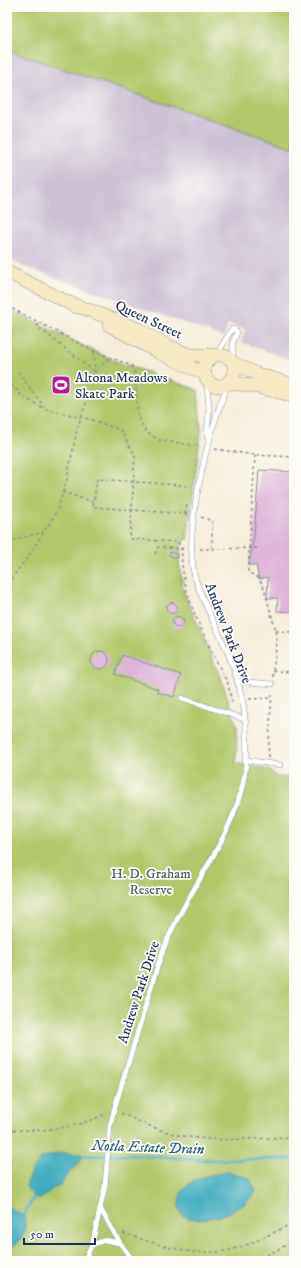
<svg xmlns="http://www.w3.org/2000/svg" width="301" height="1268" font-family="'IM FELL DW Pica',serif">
<style>
.industrial{fill:#ccbfd4}
.green{fill:#b1c76b;stroke:#667b64}
.water{fill:#3eaabd;stroke:#2c6c8e}
.lines{fill:none;stroke-linecap:round;stroke-linejoin:round}
.stream{stroke:#3eaabd;stroke-width:3}
.building{fill:#deb3d9}
.lane-casing{stroke:#888e9b;stroke-width:6}
.secondary-casing{stroke:#888e9b;stroke-width:14}
.path{stroke:#888e9b;stroke-width:1.5;stroke-dasharray:3 3;stroke-linecap:butt}
.lane{stroke:#fff;stroke-width:5}
.secondary{stroke:#f6e9c3;stroke-width:13}
.labels{text-anchor:middle;stroke-width:3.5;stroke-linejoin:round;paint-order:stroke}
.street-label{font-size:14px;fill:#1b2f5e;stroke:#fdfcf7}
.poi-label{font-size:14px;fill:#1b2f5e;stroke:#fdfcf7;text-anchor:start}
.park-label{font-size:14px;fill:#485d62;stroke:#fdfcf7}
.water-label{font-size:15px;font-style:italic;fill:#296084;stroke:#fdfcf7}
</style>
<rect width="100%" height="100%" fill="#fdfcf7"/>
<filter id="ink" filterUnits="userSpaceOnUse"><feTurbulence type="fractalNoise" baseFrequency=".025" numOctaves="2"/><feDisplacementMap in="SourceGraphic" scale="8" xChannelSelector="R" yChannelSelector="G"/><feConvolveMatrix kernelMatrix="1 2 1 2 8 2 1 2 1" color-interpolation-filters="sRGB"/></filter>
<filter id="wash" filterUnits="userSpaceOnUse"><feTurbulence type="fractalNoise" baseFrequency=".012" numOctaves="4" result="noise"/><feDisplacementMap in="SourceGraphic" scale="16" xChannelSelector="R" yChannelSelector="G"/><feGaussianBlur stdDeviation="0.9" result="paint"/><feColorMatrix in="noise" values="0 0 0 0 0 0 0 0 0 0 0 0 0 0 0 0 0 1.4 0 .05"/><feComposite in="paint" operator="in"/></filter>
<g filter="url(#wash)">
<rect width="100%" height="100%" fill="#f6ecd8"/>
<!-- industrial -->
<path class="industrial" d="M 7,7 L 294,7 L 294,361 L 241,342 L 245,329 L 228,324 L 224,337 L 22,266 L 7,258 Z"/>
<!-- green -->
<g class="green">
<path d="M 7,7 L 294,7 L 294,148 L 7,50 Z"/>
<path d="M 7,308 L 112,360 L 198,390 L 201,431 L 187,540 L 182,541 L 179,563 L 184,593 L 222,681 L 237,727 L 236,763 L 269,770 L 277,777 L 294,778 L 294,1261 L 7,1261 Z"/>
</g>
<!-- water -->
<g class="water">
<path d="M 61,1153 L 81,1154 L 83,1155 C 80,1166 66,1172 61,1185 L 55,1187 L 41,1199 L 34,1197 L 26,1186 L 31,1171 L 43,1157 Z"/>
<path d="M 229,1172 L 249,1178 L 256,1190 C 248,1210 204,1226 184,1216 C 179,1213 179,1208 179,1203 C 180,1178 210,1175 229,1172 Z"/>
<path d="M 7,1206 L 18,1213 L 24,1214 C 24,1220 26,1226 25,1231 C 24,1237 12,1249 7,1250 Z"/>
</g>
<g class="lines">
<!-- stream -->
<g class="stream">
<path d="M 80,1156 L 132,1155 L 208,1160 L 294,1159"/>
<path d="M 21,1215 L 24,1214 L 36,1194"/>
</g>
</g>
<g id="blocks">
<!-- building -->
<g class="building">
<path d="M 259,470 L 294,472 L 294,612 L 277,611 L 278,598 L 267,598 L 268,577 L 259,579 L 256,565 L 249,565 L 254,536 Z"/>
<path d="M 170,552 L 178,555 L 176,558 L 169,555 Z"/>
<circle cx="172" cy="608" r="5.5"/>
<circle cx="178" cy="622" r="5.5"/>
<circle cx="100" cy="660" r="9"/>
<path d="M 122,655 L 181,675 L 174,697 L 157,692 L 158,689 L 115,674 Z"/>
</g>
</g>
</g>
<g filter="url(#ink)">
<use href="#blocks" fill-opacity="0" stroke="#888e9b" stroke-width="1"/>
<g class="lines">
<defs>
<g id="lane">
<path d="M 217,354 L 232,329 L 234,329 L 237,332 L 233,342 L 233,359"/>
<path d="M 207,383 L 209,408 L 207,436"/>
<path d="M 237,681 L 272,684"/>
<path d="M 182,698 L 244,719"/>
<path d="M 245,760 L 280,765"/>
<path d="M 100,1208 L 120,1243 L 133,1261"/>
<path d="M 92,1245 L 105,1240 L 120,1243"/>
<path d="M 84,1261 L 92,1245 L 105,1186 L 110,1126 L 114,1110 C 124,1077 134,1044 144,1011 C 151,986 158,961 168,938 C 193,882 236,834 245,772 C 249,738 245,701 234,669 C 224,639 206,611 196,581 C 181,534 209,432 227,386"/>
</g>
<g id="secondary">
<path d="M 7,272 L 77,307"/>
<path d="M 70,303 L 138,329 L 166,345 L 189,355 L 221,355 C 253,363 221,403 206,378 C 200,368 207,359 215,355"/>
<path d="M 109,325 L 160,353 L 205,374"/>
<path d="M 233,363 L 257,374 L 294,385"/>
<path d="M 229,383 L 254,386 L 294,396"/>
</g>
</defs>
<!-- lane casing -->
<use href="#lane" class="lane-casing"/>
<!-- secondary casing -->
<use href="#secondary" class="secondary-casing"/>
<!-- path -->
<g class="path">
<path d="M 7,306 L 94,351 L 132,366 L 135,374 L 138,417 L 146,432 L 159,440 L 200,446"/>
<path d="M 94,352 L 95,372 L 109,358"/>
<path d="M 18,372 L 44,407"/>
<path d="M 7,380 L 22,396 L 45,409 L 93,420 L 120,430 L 135,455 L 130,539 L 178,542 L 182,549 L 186,549"/>
<path d="M 215,449 L 255,455 L 294,457"/>
<path d="M 255,455 L 248,572 L 257,577 L 263,585 L 276,631 L 277,641 L 273,671"/>
<path d="M 62,492 L 93,502"/>
<path d="M 185,514 L 187,504"/>
<path d="M 187,514 L 93,507 L 97,479 L 191,486"/>
<path d="M 201,517 L 212,521 L 212,549"/>
<path d="M 7,542 L 43,532"/>
<path d="M 200,549 L 260,548"/>
<path d="M 155,554 L 158,547 L 182,549 C 179,594 206,637 224,677 L 227,680 L 232,702 L 235,701"/>
<path d="M 7,584 L 28,557 L 57,511 L 67,479 L 77,429 L 93,383 L 95,372 L 39,328 L 37,322"/>
<path d="M 276,631 L 294,632"/>
<path d="M 273,677 L 273,671 L 294,672"/>
<path d="M 249,699 L 271,698"/>
<path d="M 268,757 L 272,691"/>
<path d="M 121,1113 C 139,1122 158,1130 178,1135 C 215,1143 256,1138 294,1137"/>
<path d="M 7,1130 C 40,1131 74,1130 105,1114"/>
<path d="M 123,1233 C 162,1246 202,1261 243,1246 C 261,1240 277,1230 294,1223"/>
<path d="M 256,1261 L 294,1241"/>
</g>
<!-- lane -->
<use href="#lane" class="lane"/>
<!-- secondary -->
<use href="#secondary" class="secondary"/>
</g>
</g>
<!-- icons -->
<defs>
<symbol id="stadium-square" viewBox="-11 -11 22 22"><rect x="-9" y="-9" width="18" height="18" rx="4" fill="#b5179e" stroke="#fdfcf7"/><path d="M0-5a6.5 5 0 1 0 0 10a6.5 5 0 1 0 0-10ZM-3.5-1.8h7v3.6h-7Z" fill="#fff"/></symbol>
</defs>
<g fill-rule="evenodd">
<use href="#stadium-square" x="50" y="374" width="22" height="22"/>
</g>
<g class="labels">
<!-- street labels -->
<g class="street-label">
<text transform="translate(149 319) rotate(25)" y="5">Queen Street</text>
<text transform="translate(229 633) rotate(69)" y="5">Andrew Park Drive</text>
<text transform="translate(138 992) rotate(-72)" y="5">Andrew Park Drive</text>
</g>
<!-- poi labels -->
<g class="poi-label">
<text x="75" y="382">Altona Meadows<tspan x="75" dy="16">Skate Park</tspan></text>
</g>
<!-- park labels -->
<g class="park-label">
<text x="151" y="878">H. D. Graham<tspan x="151" dy="16">Reserve</tspan></text>
</g>
<!-- water labels -->
<g class="water-label">
<text transform="translate(148 1147) rotate(2)" y="5">Notla Estate Drain</text>
</g>
</g>
<!-- margin -->
<rect width="301" height="1268" fill="none" stroke="#fdfcf7" stroke-width="24"/>
<!-- scale -->
<path d="M24 1238v6h71v-6" fill="none" stroke="#1b2f5e" stroke-width="2"/>
<text x="30" y="1238" font-size="12" fill="#1b2f5e" stroke="#fdfcf7" stroke-width="3" paint-order="stroke">50 m</text>
</svg>
